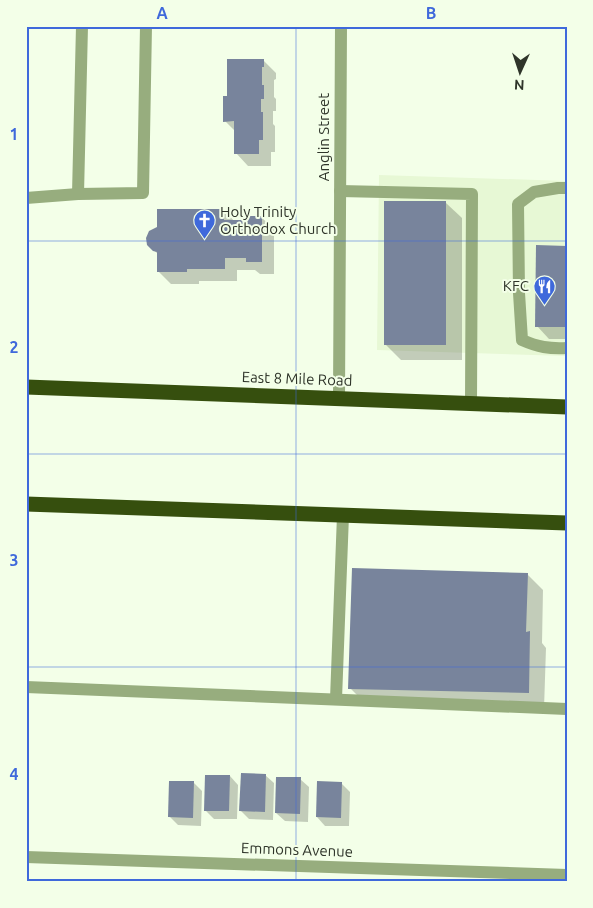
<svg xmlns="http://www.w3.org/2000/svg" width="593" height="908" font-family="Ubuntu,sans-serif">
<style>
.built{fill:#e7f8d5}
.shadow{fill:#0003}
.building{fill:#78849c}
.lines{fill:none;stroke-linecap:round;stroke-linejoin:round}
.minor{stroke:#97ad7e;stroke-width:12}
.highway{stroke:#364f0e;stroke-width:15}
.grid{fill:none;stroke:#3f69db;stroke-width:1;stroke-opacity:0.55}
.labels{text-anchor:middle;stroke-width:4;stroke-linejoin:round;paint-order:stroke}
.street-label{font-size:15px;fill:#2f352a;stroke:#f3ffe8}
.poi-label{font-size:15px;fill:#2f352a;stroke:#f3ffe8;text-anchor:start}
.neatline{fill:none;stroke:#3f69db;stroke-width:2}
.grid-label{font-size:16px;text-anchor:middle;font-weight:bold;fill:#3f69db}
</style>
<rect width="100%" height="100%" fill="#f3ffe8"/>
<!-- built -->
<path class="built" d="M 379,175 L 567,181 L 567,356 L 377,350 Z"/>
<!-- shadow -->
<g class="shadow">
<path d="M 264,61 L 276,73 L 276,79 L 274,80 L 274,97 L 276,99 L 276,111 L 273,111 L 273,124 L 275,126 L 275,152 L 271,152 L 271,166 L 248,166 L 236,153 L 236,132 L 225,121 L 228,97 Z"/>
<path d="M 446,203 L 462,218 L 462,360 L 401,360 L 385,344 Z"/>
<path d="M 224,210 L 235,222 L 246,222 L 261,217 L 274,229 L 274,274 L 260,274 L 255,270 L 237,270 L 237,281 L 199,281 L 199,284 L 171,284 L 158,271 L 158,254 L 148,245 Z"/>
<path d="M 567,247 L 567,339 L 549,339 L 537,326 Z"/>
<path d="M 527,574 L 543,590 L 542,643 L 546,648 L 544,709 L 366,704 L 350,688 Z"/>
<path d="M 265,775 L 274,783 L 273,820 L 249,819 L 240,810 Z"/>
<path d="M 230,776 L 238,785 L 237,819 L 214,819 L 205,810 Z"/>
<path d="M 300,779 L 309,787 L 308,822 L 285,821 L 276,813 Z"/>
<path d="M 194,783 L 202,791 L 201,826 L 178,825 L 169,816 Z"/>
<path d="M 341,783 L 350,792 L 349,826 L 325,826 L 317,817 Z"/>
</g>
<!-- building -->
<g class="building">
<path d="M 227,59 L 264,59 L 264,67 L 262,67 L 262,85 L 264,85 L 264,99 L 261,99 L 261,112 L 263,112 L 263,140 L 259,140 L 259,154 L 234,154 L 234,121 L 223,122 L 223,96 L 227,96 Z"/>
<rect x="384" y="201" width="62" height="144"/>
<path d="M 157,209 L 224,209 L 224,220 L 245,220 L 245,216 L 262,216 L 262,262 L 246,262 L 246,258 L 225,258 L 225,269 L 187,269 L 187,272 L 157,272 L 157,252 L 153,251 L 147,245 L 146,238 L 149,231 L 157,227 Z"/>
<path d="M 536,245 L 567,246 L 567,327 L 535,327 Z"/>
<path d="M 352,568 L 528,573 L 526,632 L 530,631 L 529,693 L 348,689 Z"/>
<path d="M 241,773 L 266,774 L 265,812 L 239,811 Z"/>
<path d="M 205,775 L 230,775 L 229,811 L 204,811 Z"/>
<path d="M 276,777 L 301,777 L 300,814 L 275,813 Z"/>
<path d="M 169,781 L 194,781 L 193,818 L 168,817 Z"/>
<path d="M 317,781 L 342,782 L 341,818 L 316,817 Z"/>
</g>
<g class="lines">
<!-- minor -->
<g class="minor">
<path d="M 567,188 L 558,188 L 534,192 L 518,204 L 519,293 L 522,340 C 538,347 549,349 567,348"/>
<path d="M 340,191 L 472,194 L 471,403"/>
<path d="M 78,194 L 82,26"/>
<path d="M 26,198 L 78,194 L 143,193 L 146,26"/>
<path d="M 339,398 L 341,26"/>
<path d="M 26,687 L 567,709"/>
<path d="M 336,699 L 343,515"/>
<path d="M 26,857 L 567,875"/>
</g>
<!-- highway -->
<g class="highway">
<path d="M 26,387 L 567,407"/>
<path d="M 26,504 L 567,523"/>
</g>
</g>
<!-- grid -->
<path class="grid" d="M 296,26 L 296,882M 26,241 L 567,241M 26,454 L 567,454M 26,667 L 567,667"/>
<!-- icons -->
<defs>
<symbol id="church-pin" viewBox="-11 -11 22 30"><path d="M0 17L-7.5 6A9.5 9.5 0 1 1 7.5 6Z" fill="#3f69db" stroke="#f3ffe8"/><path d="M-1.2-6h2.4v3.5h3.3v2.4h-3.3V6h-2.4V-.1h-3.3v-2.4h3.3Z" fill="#fff"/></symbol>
<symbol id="restaurant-pin" viewBox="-11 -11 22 30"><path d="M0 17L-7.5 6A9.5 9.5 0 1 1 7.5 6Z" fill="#3f69db" stroke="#f3ffe8"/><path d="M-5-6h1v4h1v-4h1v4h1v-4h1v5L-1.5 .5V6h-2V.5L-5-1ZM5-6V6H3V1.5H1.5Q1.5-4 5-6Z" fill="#fff"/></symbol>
</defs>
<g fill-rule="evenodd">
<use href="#church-pin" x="192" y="208" width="25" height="34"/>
<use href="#restaurant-pin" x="532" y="274" width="25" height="34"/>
</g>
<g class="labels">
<!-- street labels -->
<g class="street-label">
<text transform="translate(324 137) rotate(-90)" y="5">Anglin Street</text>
<text transform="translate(297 379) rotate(2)" y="5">East 8 Mile Road</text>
<text transform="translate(297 850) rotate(2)" y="5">Emmons Avenue</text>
</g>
<!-- poi labels -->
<g class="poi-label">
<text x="220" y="217">Holy Trinity<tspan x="220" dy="17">Orthodox Church</tspan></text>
<text x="529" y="291" text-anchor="end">KFC</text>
</g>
</g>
<!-- border -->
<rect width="593" height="908" fill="none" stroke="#f3ffe8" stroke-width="55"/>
<!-- north arrow -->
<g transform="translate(520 72) rotate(183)" stroke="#f3ffe8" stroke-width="4" paint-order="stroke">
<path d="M0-4L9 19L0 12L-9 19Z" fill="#2f352a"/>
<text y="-8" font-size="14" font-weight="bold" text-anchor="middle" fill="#2f352a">N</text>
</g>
<rect x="28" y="28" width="538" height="852" class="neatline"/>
<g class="grid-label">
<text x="162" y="19">A</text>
<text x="431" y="19">B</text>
<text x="14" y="140">1</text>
<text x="14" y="353">2</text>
<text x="14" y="566">3</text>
<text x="14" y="780">4</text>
</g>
</svg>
